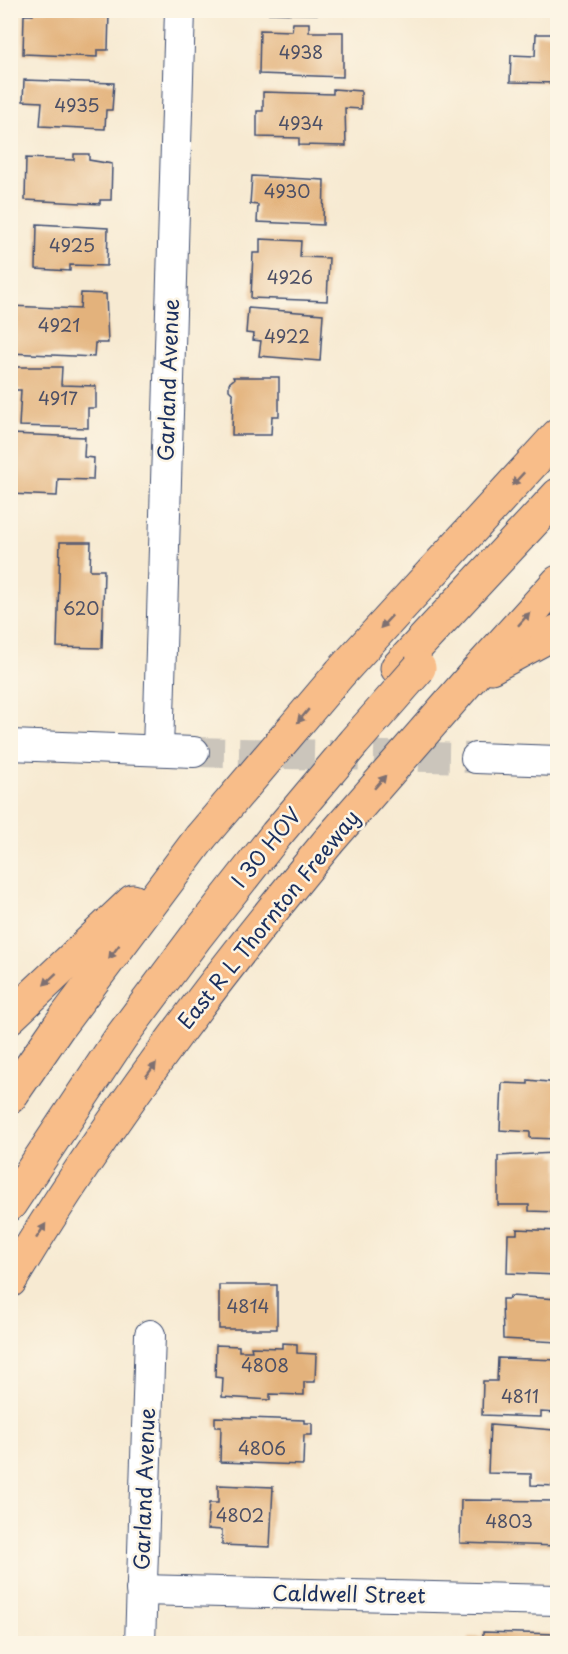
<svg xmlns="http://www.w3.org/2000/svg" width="568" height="1654" font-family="'Playpen Sans',sans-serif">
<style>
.building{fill:#e3b27c}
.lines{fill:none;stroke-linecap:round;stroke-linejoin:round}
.minor-tunnel{stroke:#cbc5bb;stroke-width:30;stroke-dasharray:30 15;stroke-linecap:butt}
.minor-casing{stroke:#3c4b6f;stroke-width:32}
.motorway-casing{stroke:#3c4b6f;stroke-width:35}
.minor{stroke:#fff;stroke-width:30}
.motorway{stroke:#f8bd89;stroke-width:33}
.motorway-bridge-casing{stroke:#3c4b6f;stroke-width:35;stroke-linecap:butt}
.motorway-bridge{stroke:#f8bd89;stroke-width:33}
.oneway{fill:#7e6f71}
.labels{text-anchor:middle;stroke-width:5;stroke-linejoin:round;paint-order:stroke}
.number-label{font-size:18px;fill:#4d5066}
.street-label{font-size:21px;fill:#1b2f5e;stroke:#fcf5e5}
</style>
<rect width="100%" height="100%" fill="#fcf5e5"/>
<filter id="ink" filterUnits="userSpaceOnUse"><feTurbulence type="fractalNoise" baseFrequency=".0167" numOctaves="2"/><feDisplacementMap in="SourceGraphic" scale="12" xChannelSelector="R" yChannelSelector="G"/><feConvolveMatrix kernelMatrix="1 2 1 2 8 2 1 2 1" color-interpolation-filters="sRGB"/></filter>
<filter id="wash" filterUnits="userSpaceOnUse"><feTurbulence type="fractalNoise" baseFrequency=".008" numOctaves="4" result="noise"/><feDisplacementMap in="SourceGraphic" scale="24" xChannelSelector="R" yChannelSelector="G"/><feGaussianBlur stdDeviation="1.35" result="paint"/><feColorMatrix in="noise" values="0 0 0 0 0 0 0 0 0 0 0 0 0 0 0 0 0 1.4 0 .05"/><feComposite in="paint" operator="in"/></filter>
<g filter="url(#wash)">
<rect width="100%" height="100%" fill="#f7ead2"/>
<g id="blocks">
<!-- building -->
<g class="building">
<path d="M 34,10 L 109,13 L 108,50 L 97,50 L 97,57 L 23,54 L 24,15 L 33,15 Z"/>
<path d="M 261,10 L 317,10 L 317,14 L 261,13 Z"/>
<path d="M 293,23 L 309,23 L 309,32 L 343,32 L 343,77 L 259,74 L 260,30 L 292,31 Z"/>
<path d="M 536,34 L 558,34 L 558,83 L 510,82 L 511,55 L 535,56 Z"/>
<path d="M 24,80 L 114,83 L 112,110 L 106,110 L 105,129 L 40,126 L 42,102 L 23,101 Z"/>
<path d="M 333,89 L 361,91 L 361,109 L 345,108 L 346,146 L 299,145 L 299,138 L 257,137 L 257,111 L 263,111 L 263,92 L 333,94 Z"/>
<path d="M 74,154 L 89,154 L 89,160 L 112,164 L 111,200 L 100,200 L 100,204 L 25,200 L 26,158 L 74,160 Z"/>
<path d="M 252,176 L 324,180 L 323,225 L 257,222 L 258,205 L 250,204 Z"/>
<path d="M 37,224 L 108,228 L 107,266 L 70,265 L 70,271 L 36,269 Z"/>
<path d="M 260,239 L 301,241 L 300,257 L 329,258 L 327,301 L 251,298 L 253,253 L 260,253 Z"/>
<path d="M 81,293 L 106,294 L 108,343 L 95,343 L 94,357 L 10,353 L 10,306 L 80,309 Z"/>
<path d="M 248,308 L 323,314 L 320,361 L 259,356 L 261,341 L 253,340 L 254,334 L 246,333 Z"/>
<path d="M 11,367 L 62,367 L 61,385 L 96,386 L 96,408 L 88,408 L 88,428 L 19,426 L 21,390 L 10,390 Z"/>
<path d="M 233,377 L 279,377 L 279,416 L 272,416 L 271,435 L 232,435 L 233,394 L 229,390 L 229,383 L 234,379 Z"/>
<path d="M 10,434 L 85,437 L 84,457 L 94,458 L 93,480 L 58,479 L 57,496 L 10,494 Z"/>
<path d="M 60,542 L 91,542 L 90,570 L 104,570 L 102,648 L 57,647 Z"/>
<path d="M 528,1080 L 558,1083 L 558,1139 L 530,1138 L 530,1132 L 500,1130 L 502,1083 L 528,1084 Z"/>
<path d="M 554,1153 L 553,1157 L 558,1157 L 558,1212 L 529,1211 L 529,1205 L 498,1205 L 498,1156 Z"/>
<path d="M 517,1229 L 558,1231 L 558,1275 L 507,1273 L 508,1234 L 517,1234 Z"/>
<rect x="219" y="1285" width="58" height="44"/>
<path d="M 510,1296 L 558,1299 L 558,1342 L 503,1339 L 502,1299 L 509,1299 Z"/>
<path d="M 282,1343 L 297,1344 L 297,1353 L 316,1354 L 315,1382 L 304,1382 L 304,1395 L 270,1394 L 270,1400 L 222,1397 L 223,1378 L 215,1377 L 216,1345 L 239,1346 L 239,1351 L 252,1351 L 251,1347 L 282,1348 Z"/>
<path d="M 498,1358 L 558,1360 L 558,1413 L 541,1412 L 541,1417 L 482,1415 L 483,1381 L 497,1381 Z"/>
<path d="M 215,1417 L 304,1420 L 304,1423 L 312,1423 L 312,1435 L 304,1435 L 303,1465 L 220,1462 L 221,1427 L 215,1427 Z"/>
<path d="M 490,1425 L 554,1430 L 553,1447 L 558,1446 L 558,1486 L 531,1485 L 531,1474 L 488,1473 Z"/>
<path d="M 218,1485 L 273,1487 L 270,1547 L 222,1545 L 222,1530 L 207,1529 L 209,1503 L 218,1503 Z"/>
<path d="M 461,1500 L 558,1501 L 558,1546 L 460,1543 Z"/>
<path d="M 483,1632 L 558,1634 L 558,1644 L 468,1644 L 468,1637 L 483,1638 Z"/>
</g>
</g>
</g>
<g filter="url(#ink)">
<use href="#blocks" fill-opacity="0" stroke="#3c4b6f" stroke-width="1.5"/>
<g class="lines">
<!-- minor-tunnel -->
<path class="minor-tunnel" d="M 194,752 L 476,758"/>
<defs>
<g id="minor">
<path d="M 10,745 L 194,752"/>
<path d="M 158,750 L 180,10"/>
<path d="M 476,758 L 558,761"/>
<path d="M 141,1590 L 558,1600"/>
<path d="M 140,1644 L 150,1335"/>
</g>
<g id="motorway">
<path d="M 491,667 L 558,631"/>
<path d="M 397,668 L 558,495"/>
<path d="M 341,672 L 558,435"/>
<path d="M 471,678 L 558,582"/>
<path d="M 10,1017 L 133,901"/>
<path d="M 10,1097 L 59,1026 L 200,838"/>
<path d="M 10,1204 L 121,1037 L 195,938 L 276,835"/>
<path d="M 10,1281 C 103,1126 213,981 328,842"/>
</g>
</defs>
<!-- minor casing -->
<use href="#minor" class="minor-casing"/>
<!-- motorway casing -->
<use href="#motorway" class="motorway-casing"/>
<!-- minor -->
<use href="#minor" class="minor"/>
<!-- motorway -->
<use href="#motorway" class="motorway"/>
<defs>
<g id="motorway-bridge">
<path d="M 276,835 L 354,742 L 419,668"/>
<path d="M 200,838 L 341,672"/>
<path d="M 328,842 L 471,678"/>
</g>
</defs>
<!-- motorway-bridge casing -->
<use href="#motorway-bridge" class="motorway-bridge-casing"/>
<!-- motorway-bridge -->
<use href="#motorway-bridge" class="motorway-bridge"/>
</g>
<!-- one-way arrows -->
<defs><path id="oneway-solid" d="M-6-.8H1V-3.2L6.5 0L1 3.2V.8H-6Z" transform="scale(1.5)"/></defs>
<g class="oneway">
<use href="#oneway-solid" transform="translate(518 479) rotate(133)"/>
<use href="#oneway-solid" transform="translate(524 619) rotate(-48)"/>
<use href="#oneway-solid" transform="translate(386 622) rotate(133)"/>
<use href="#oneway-solid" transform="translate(303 716) rotate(130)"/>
<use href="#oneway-solid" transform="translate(380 782) rotate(-49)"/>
<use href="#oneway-solid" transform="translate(114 952) rotate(127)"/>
<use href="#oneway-solid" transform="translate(50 979) rotate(137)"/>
<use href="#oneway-solid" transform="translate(151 1070) rotate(-53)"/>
<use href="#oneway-solid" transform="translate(41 1231) rotate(-57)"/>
</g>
</g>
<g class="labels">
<!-- number labels -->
<g class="number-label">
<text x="301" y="59">4938</text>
<text x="77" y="112">4935</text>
<text x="301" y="130">4934</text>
<text x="287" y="198">4930</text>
<text x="72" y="252">4925</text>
<text x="290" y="284">4926</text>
<text x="59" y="332">4921</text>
<text x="287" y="343">4922</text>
<text x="58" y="405">4917</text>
<text x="81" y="615">620</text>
<text x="248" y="1313">4814</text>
<text x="265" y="1372">4808</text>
<text x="520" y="1403">4811</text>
<text x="262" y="1455">4806</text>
<text x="240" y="1522">4802</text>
<text x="509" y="1528">4803</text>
</g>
<!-- street labels -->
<g class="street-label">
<text transform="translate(169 380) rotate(-88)" y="7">Garland Avenue</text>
<text transform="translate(267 848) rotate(-51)" y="7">I 30 HOV</text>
<text transform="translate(269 920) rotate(-51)" y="7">East R L Thornton Freeway</text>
<text transform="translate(145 1489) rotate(-88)" y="7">Garland Avenue</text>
<text transform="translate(349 1595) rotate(1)" y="7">Caldwell Street</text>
</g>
</g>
<!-- margin -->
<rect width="568" height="1654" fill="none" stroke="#fcf5e5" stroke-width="36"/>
</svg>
